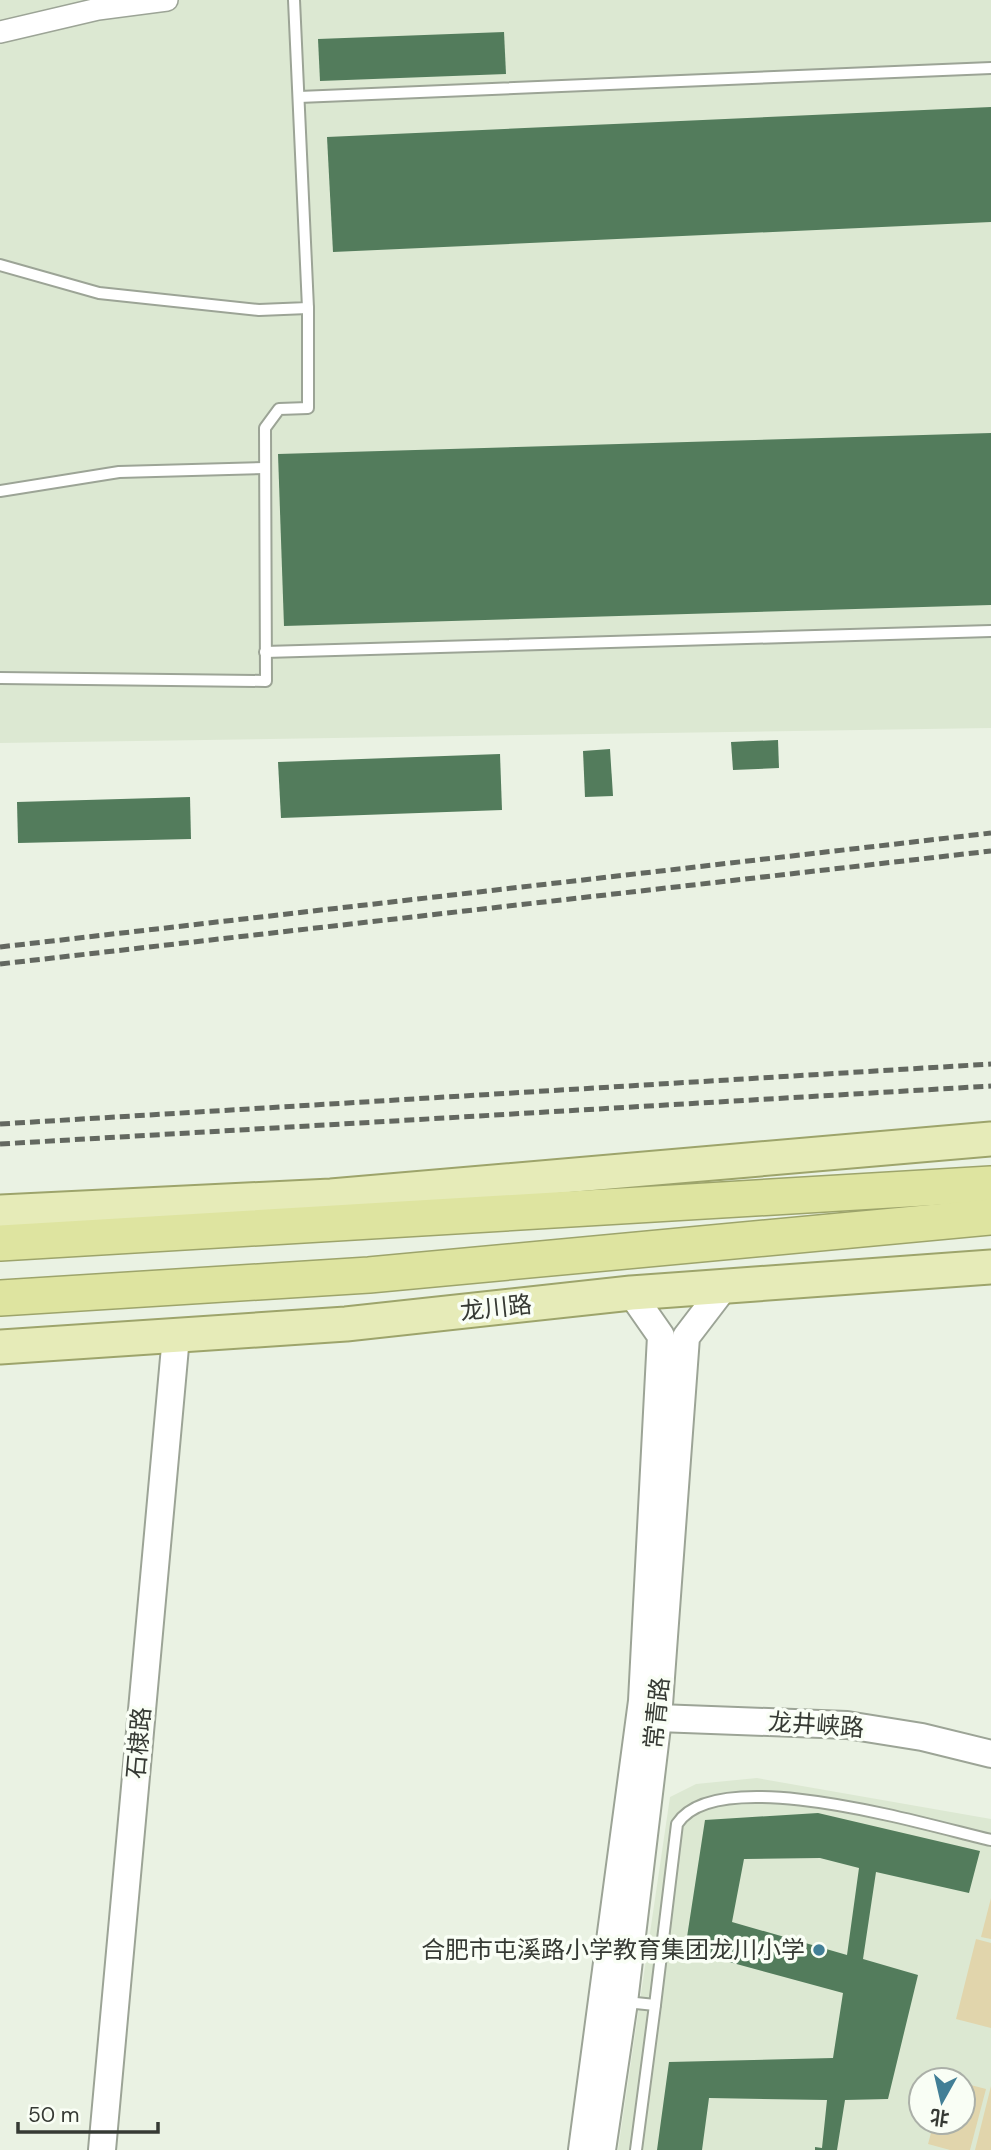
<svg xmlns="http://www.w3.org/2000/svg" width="991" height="2150" font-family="'DM Sans','Noto Sans SC',sans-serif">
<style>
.built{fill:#dce8d2;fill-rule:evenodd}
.green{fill:#e1d5ac}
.building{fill:#537c5c;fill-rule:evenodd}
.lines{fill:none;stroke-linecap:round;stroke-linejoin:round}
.service-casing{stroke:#9ca496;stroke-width:14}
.minor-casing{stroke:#9ca496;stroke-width:24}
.tertiary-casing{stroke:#9ca496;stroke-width:30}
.primary-casing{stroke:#9da46b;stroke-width:37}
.trunk-casing{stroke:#9da46b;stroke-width:38}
.service{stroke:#fff;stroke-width:10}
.minor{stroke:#fff;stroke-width:21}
.tertiary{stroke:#fff;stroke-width:26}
.primary{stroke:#e6ebb8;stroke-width:33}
.trunk{stroke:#dee4a0;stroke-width:35}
.rail{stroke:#636860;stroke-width:5;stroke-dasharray:10 5;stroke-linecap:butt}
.poi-dot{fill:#427f96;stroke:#f9fef5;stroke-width:2.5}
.labels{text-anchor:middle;stroke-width:7;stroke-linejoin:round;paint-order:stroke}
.street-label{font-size:24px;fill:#363a34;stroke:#f9fef5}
.poi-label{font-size:24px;fill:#363a34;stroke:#f9fef5;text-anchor:end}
</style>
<rect width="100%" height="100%" fill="#eaf2e3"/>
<!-- built -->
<g class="built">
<path d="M 0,0 L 991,0 L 991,728 L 0,743 Z"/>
<path d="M 757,1778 L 991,1819 L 991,2150 L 618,2150 L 670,1797 L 696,1784 ZM 921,2080 L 963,2080 L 963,2122 L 921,2122 Z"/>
</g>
<!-- green -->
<g class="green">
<path d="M 991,1898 L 991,1939 L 981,1937 Z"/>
<path d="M 976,1939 L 991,1943 L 991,2028 L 956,2019 Z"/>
<path d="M 963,2083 L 986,2089 L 970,2150 L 950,2150 L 928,2144 L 934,2122 L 963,2122 Z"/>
<path d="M 991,2086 L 991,2150 L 975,2150 Z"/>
</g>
<!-- building -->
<g class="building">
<path d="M 504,32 L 506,74 L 320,81 L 318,39 Z"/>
<path d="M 991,107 L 991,222 L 333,252 L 327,137 Z"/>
<path d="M 991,433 L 991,605 L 284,626 L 278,454 Z"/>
<path d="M 778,740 L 779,768 L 733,770 L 731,742 Z"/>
<path d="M 610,749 L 613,796 L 585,797 L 583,751 Z"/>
<path d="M 500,754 L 502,810 L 281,818 L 278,762 Z"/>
<path d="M 190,797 L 191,839 L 18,843 L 17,802 Z"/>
<path d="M 818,1813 L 980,1851 L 969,1893 L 876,1872 L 863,1959 L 918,1975 L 888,2099 L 845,2100 L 837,2150 L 815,2150 L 815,2147 L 822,2148 L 827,2100 L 709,2098 L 702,2150 L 657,2150 L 669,2062 L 833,2058 L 843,1993 L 685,1950 L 705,1820 ZM 820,1858 L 859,1868 L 847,1955 L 732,1922 L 744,1859 Z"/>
</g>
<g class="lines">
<defs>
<g id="service">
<path d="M 299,97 L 991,68"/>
<path d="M 0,265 L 99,293 L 259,310 L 308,308 L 294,0"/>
<path d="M 0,491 L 119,472 L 265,468"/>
<path d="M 265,652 L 991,631"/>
<path d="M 0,678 L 266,681 L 265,428 L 279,409 L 308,408 L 308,308"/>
<path d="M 626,2002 L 655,2005 L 677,1824 C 717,1761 929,1826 991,1840"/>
<path d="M 636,2150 L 655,2005"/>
</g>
<path id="minor" d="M 0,32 L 98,9 L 167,0"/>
<g id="tertiary">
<path d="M 641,1720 L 658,1718 L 847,1725 L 922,1737 L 991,1754"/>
<path d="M 102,2150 L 176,1336"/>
<path d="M 582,2150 L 642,1701 L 661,1336 L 631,1293"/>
<path d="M 602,2150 L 624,2002 L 658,1718 L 686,1337 L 725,1286"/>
</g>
<g id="primary">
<path d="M 0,1212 L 331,1196 L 991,1139"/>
<path d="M 0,1347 L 346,1324 L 631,1293 L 991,1267"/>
</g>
<g id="trunk">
<path d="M 0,1243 L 991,1184"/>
<path d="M 0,1298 L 369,1275 L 991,1217"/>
</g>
</defs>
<!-- service casing -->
<use href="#service" class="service-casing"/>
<!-- minor casing -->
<use href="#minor" class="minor-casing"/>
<!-- tertiary casing -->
<use href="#tertiary" class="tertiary-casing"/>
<!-- primary casing -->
<use href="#primary" class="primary-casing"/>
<!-- trunk casing -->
<use href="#trunk" class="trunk-casing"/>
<!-- service -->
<use href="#service" class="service"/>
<!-- minor -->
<use href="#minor" class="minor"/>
<!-- tertiary -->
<use href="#tertiary" class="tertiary"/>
<!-- primary -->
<use href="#primary" class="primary"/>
<!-- trunk -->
<use href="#trunk" class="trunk"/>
<!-- rail -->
<g class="rail">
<path d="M 0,947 L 991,833"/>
<path d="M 0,964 L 991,851"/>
<path d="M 0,1124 L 991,1064"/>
<path d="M 0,1144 L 991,1086"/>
</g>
</g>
<!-- markers -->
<circle class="poi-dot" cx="819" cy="1950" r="7"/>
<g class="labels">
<!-- street labels -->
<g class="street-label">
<text transform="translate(496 1308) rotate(-6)" y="8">龙川路</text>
<text transform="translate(657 1713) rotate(-84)" y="8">常青路</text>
<text transform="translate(816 1725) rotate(4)" y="8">龙井峡路</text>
<text transform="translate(139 1743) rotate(-85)" y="8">石棣路</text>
</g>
<!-- poi labels -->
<g class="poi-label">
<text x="805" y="1958">合肥市屯溪路小学教育集团龙川小学</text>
</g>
</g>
<!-- north arrow -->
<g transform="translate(942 2101) rotate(188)"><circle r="33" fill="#f9fef5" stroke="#abb0a8" stroke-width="2"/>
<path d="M0-5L12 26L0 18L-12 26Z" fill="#427f96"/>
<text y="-10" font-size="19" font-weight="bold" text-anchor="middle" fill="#363a34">北</text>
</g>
<!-- scale -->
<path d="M18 2122v10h140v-10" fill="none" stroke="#363a34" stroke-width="3.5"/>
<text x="28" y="2122" font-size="21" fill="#363a34" stroke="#f9fef5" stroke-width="5" paint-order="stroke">50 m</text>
</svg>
